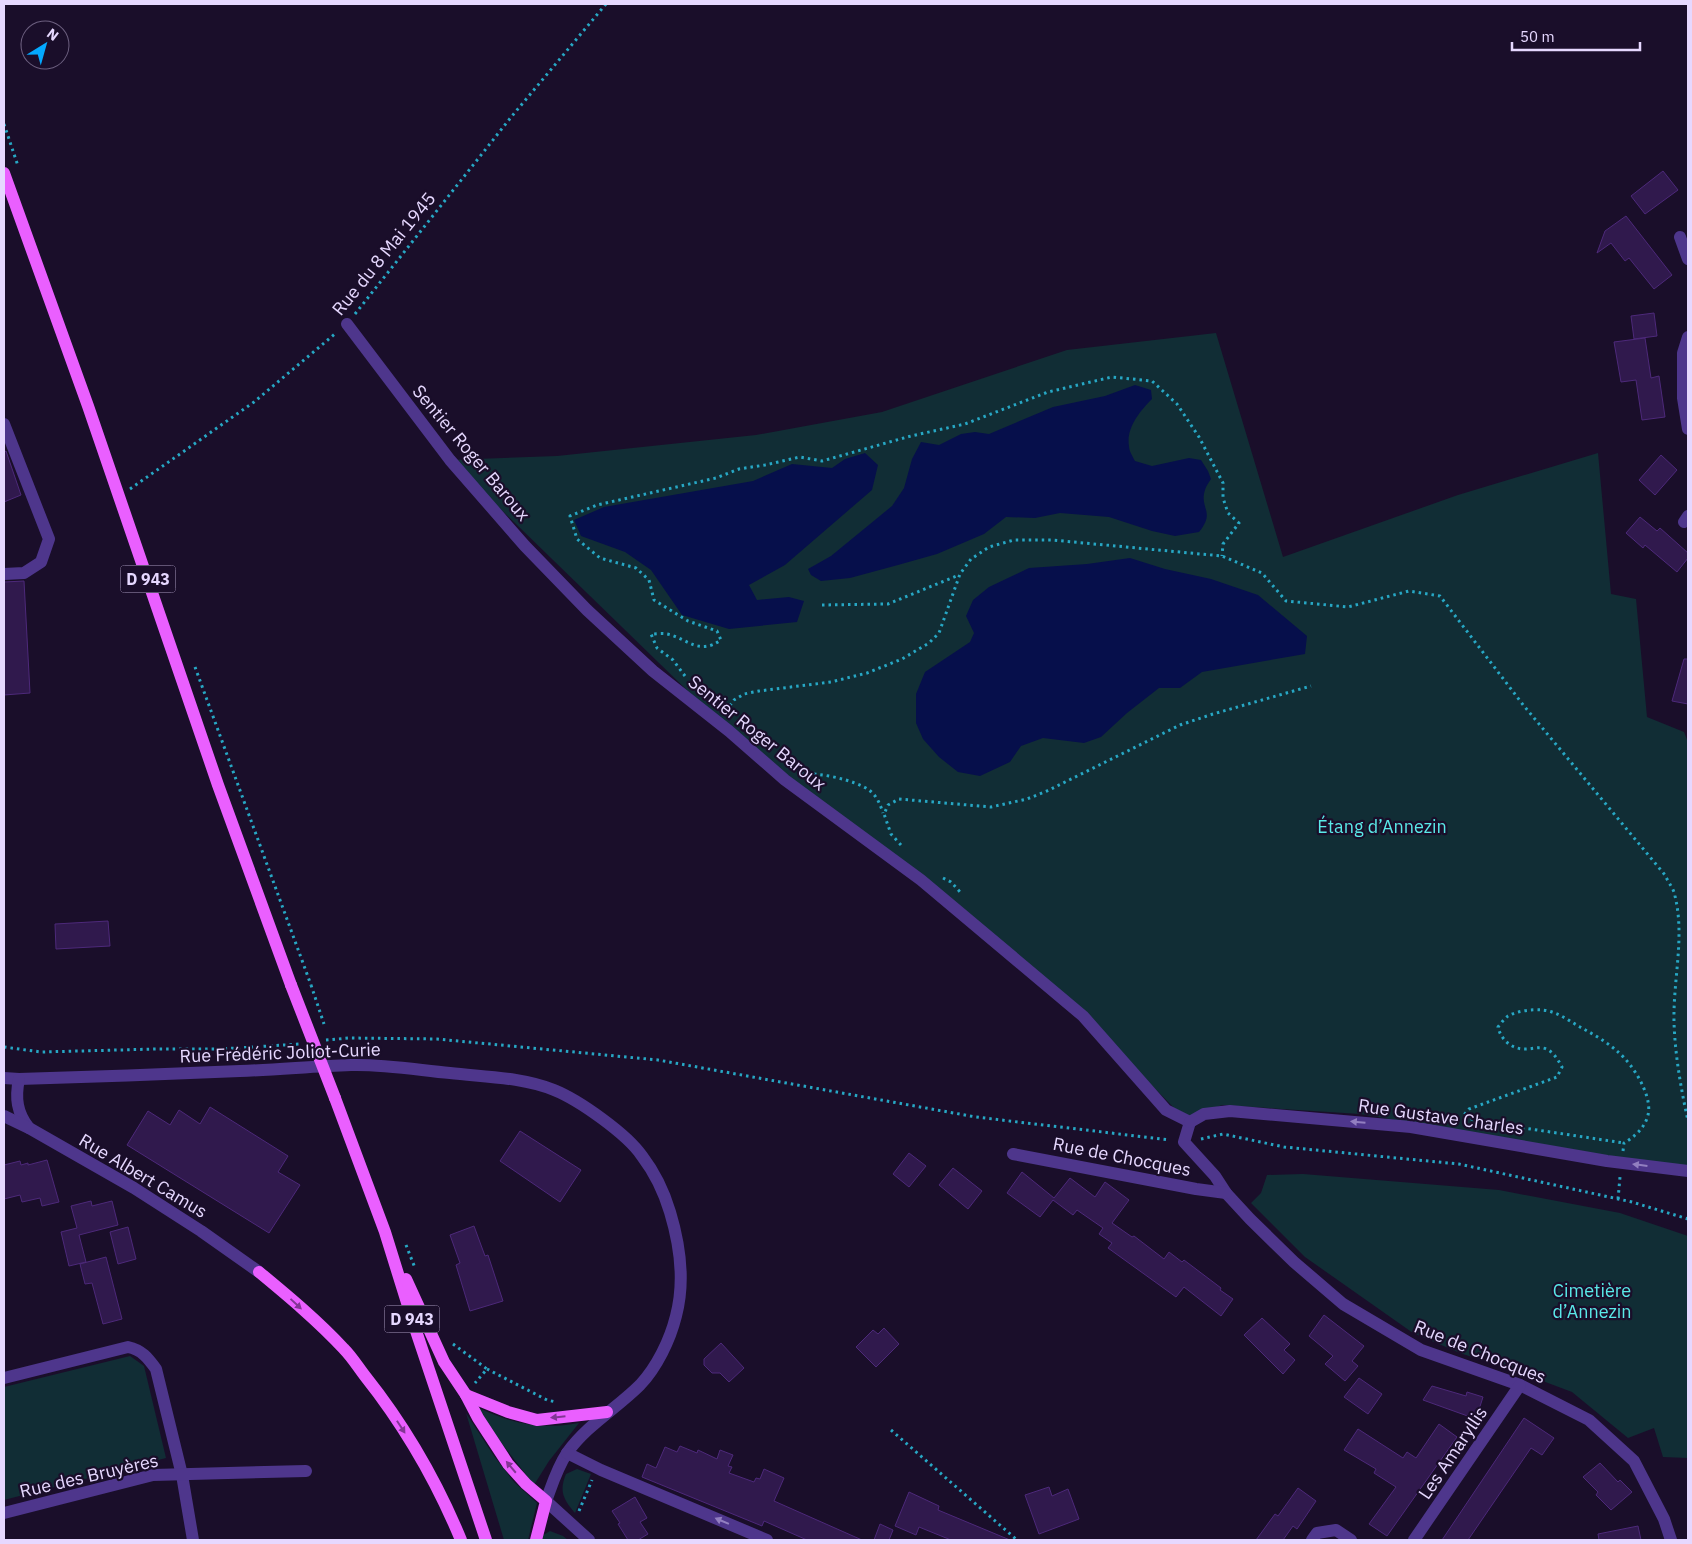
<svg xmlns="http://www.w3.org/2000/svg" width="1692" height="1544" font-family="'IBM Plex Sans',sans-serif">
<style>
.green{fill:#112d35}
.water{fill:#060f4b}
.building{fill:#30194d;stroke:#4d297a}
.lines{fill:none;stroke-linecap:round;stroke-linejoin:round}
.path{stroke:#27a7c4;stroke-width:3;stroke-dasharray:2.5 4;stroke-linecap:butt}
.minor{stroke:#4e368c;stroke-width:12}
.major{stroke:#ea5fff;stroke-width:12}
.path-bridge{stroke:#27a7c4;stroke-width:3;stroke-dasharray:2.5 4;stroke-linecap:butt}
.major-bridge{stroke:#ea5fff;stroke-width:12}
.oneway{fill:#927fc0}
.oneway2{fill:#823694}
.labels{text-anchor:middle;stroke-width:4.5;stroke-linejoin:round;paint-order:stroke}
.shield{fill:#1a0e2a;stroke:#a99bbf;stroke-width:1}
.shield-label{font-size:16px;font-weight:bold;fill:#e6d8ff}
.street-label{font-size:18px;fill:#e6d8ff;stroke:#1a0e2a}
.park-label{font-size:18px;fill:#5ae9e8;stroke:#1a0e2a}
</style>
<rect width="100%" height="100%" fill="#1a0e2a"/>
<!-- green -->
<g class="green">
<path d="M 1216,333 L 1283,557 L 1458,495 L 1598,453 L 1611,594 L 1636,599 L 1647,717 L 1684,732 L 1688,742 L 1688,1169 L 1360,1114 L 1222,1105 L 1186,1120 L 1083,1016 L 729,731 L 450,460 L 557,456 L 756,435 L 882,412 L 1067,350 Z"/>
<path d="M 1303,1174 L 1499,1190 L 1620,1213 L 1688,1236 L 1688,1458 L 1663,1457 L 1654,1428 L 1628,1438 L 1572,1392 L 1532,1377 L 1460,1353 L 1413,1333 L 1305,1257 L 1251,1203 L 1261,1193 L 1267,1175 Z"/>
<path d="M 130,1356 L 144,1366 L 166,1458 L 4,1500 L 4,1387 Z"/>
<path d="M 477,1407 C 512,1424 540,1430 579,1423 L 549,1461 L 534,1485 L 496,1436 Z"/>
<path d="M 466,1413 L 494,1456 L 514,1482 L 537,1503 L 528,1540 L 504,1540 Z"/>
<path d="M 577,1469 L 591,1474 L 575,1513 C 563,1499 559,1491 566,1474 Z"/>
<path d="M 550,1531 L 563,1536 L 568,1540 L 540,1540 L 540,1537 Z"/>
</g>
<!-- water -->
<g class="water">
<path d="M 1135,385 L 1151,390 L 1152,399 C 1140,411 1126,428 1129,446 C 1129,451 1133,457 1135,461 L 1152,466 L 1189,458 L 1201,460 L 1208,471 L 1211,479 C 1209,482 1206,486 1205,490 C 1199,509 1216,511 1199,532 L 1175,536 L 1152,531 L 1109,517 L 1060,513 L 1035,518 L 1006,517 L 984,534 L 937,554 L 898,565 L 850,578 L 821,581 L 811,575 L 808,569 L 831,556 L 892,506 L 904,488 L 912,459 L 921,442 L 939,445 L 961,434 L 975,432 L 989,434 L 1053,407 L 1105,396 Z"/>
<path d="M 865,453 L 878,465 L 872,490 L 785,565 L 749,585 L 757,600 L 789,597 L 804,601 L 797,622 L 729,629 L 682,615 L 651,570 L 625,552 L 581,536 L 574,520 L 604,507 L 753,481 L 792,464 L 832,468 L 845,459 Z"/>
<path d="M 1130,558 L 1165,569 L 1211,579 L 1258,595 L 1307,636 L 1305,654 L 1202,672 L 1180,688 L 1159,688 L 1127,713 L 1101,737 L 1084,743 L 1043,738 L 1021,746 L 1010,762 L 980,776 L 958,772 L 939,757 L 923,739 L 916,723 L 916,694 L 925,672 L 970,642 L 974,633 L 966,616 L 973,600 L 989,587 L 1029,568 L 1087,564 Z"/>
</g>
<!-- building -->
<g class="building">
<path d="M 1663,171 L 1678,190 L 1645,214 L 1631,196 Z"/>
<path d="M 1626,216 L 1672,275 L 1654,289 L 1629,258 L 1625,261 L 1611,243 L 1597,253 L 1605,231 Z"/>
<path d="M 1654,313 L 1657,336 L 1634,339 L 1631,316 Z"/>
<path d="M 1645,338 L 1651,378 L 1659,376 L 1665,417 L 1642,420 L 1636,380 L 1621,382 L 1614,342 Z"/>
<path d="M 6,451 L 21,495 L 4,502 L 4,452 Z"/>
<path d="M 1661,455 L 1677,470 L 1655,495 L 1639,480 Z"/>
<path d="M 1640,517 L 1657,531 L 1660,528 L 1688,553 L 1688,558 L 1677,572 L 1645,545 L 1643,548 L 1626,533 Z"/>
<path d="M 24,581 L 30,693 L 4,695 L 4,582 Z"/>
<path d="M 1684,659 L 1688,659 L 1688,704 L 1672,701 Z"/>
<path d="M 108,921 L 110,946 L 56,949 L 55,924 Z"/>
<path d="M 210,1107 L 288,1156 L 278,1172 L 300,1185 L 269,1233 L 127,1145 L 148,1111 L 170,1125 L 179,1110 L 200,1124 Z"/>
<path d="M 520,1131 L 581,1170 L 560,1202 L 500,1161 Z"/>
<path d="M 909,1153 L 926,1166 L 909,1187 L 893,1174 Z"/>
<path d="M 47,1160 L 59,1202 L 42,1206 L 40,1198 L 22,1202 L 20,1195 L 4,1199 L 4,1165 L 20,1161 L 21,1165 L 28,1163 L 28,1165 Z"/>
<path d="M 953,1168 L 982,1191 L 968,1209 L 939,1185 Z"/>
<path d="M 1022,1172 L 1054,1198 L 1070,1178 L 1095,1197 L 1105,1182 L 1129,1200 L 1112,1223 L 1132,1237 L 1134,1236 L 1164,1259 L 1169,1252 L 1182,1262 L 1184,1260 L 1221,1288 L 1220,1290 L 1233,1299 L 1221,1316 L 1184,1287 L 1176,1297 L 1108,1248 L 1112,1243 L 1099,1234 L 1103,1228 L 1077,1210 L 1073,1215 L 1053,1200 L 1040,1217 L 1007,1193 Z"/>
<path d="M 91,1201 L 92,1206 L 112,1201 L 118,1225 L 79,1235 L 86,1262 L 69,1266 L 61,1232 L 77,1228 L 71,1206 Z"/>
<path d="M 474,1226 L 485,1256 L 488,1255 L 503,1301 L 470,1311 L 456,1265 L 460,1263 L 450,1235 Z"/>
<path d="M 128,1227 L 136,1259 L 118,1264 L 110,1232 Z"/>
<path d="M 106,1257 L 122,1319 L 103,1324 L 92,1283 L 85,1284 L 80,1264 Z"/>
<path d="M 1324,1315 L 1364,1346 L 1352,1361 L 1358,1366 L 1345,1381 L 1325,1364 L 1333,1356 L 1309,1336 Z"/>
<path d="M 1262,1318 L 1290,1344 L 1284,1350 L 1295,1360 L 1283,1374 L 1244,1335 Z"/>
<path d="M 884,1328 L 899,1344 L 876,1367 L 856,1347 L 873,1330 L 878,1334 Z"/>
<path d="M 721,1343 L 744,1368 L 729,1382 L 720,1373 L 712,1373 L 704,1365 L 704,1359 Z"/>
<path d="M 1359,1378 L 1382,1394 L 1368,1414 L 1344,1397 Z"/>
<path d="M 1432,1386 L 1466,1396 L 1467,1392 L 1483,1397 L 1476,1419 L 1423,1400 Z"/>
<path d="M 1524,1418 L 1554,1438 L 1542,1455 L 1531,1448 L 1468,1540 L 1442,1540 Z"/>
<path d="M 1439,1424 L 1457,1437 L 1387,1536 L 1369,1524 L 1396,1487 L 1374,1473 L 1376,1469 L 1344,1450 L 1358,1429 L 1403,1458 L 1407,1452 L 1416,1458 Z"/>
<path d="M 680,1446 L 697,1453 L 698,1450 L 717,1459 L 720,1450 L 733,1455 L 728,1466 L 732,1467 L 729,1473 L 754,1482 L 756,1478 L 760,1479 L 764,1469 L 784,1478 L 774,1501 L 862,1540 L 807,1540 L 764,1521 L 762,1526 L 642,1477 L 647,1464 L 656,1468 L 665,1447 L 677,1452 Z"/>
<path d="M 1600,1463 L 1618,1482 L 1620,1480 L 1632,1492 L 1611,1510 L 1596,1495 L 1598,1492 L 1583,1477 Z"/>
<path d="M 1049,1487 L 1052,1496 L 1068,1489 L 1079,1519 L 1039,1534 L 1025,1495 Z"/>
<path d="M 1298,1488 L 1316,1501 L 1297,1529 L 1293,1526 L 1283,1540 L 1256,1540 L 1275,1514 L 1278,1516 Z"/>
<path d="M 909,1492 L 939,1506 L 938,1510 L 1010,1540 L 951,1540 L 919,1527 L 916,1535 L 895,1526 Z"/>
<path d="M 635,1497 L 647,1518 L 640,1522 L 648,1534 L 638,1540 L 628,1540 L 618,1524 L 620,1523 L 612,1511 Z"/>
<path d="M 880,1524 L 893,1530 L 889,1540 L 874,1540 Z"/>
<path d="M 1638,1526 L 1641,1540 L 1599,1540 L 1598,1534 Z"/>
</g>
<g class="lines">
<!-- path -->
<g class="path">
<path d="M 4,124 L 18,166"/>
<path d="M 355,314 L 512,116 L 606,4"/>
<path d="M 130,489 L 254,402 L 336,333"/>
<path d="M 822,605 L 888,604 L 959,575"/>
<path d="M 195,667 L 311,985"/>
<path d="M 685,676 L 673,660 L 657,648 L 651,634 C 656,634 662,633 667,634 C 687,638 698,656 721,640 L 717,631 L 688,621 L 654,600 L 649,580 L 636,568 L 600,558 L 577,539 L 570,516 L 597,505 L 716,478 L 739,469 L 765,465 L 800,457 L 822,461 L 911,436 L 965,424 L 1048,392 L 1112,377 L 1152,381 L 1177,404 L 1199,437 L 1223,483 L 1223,498 L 1228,513 L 1239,523 L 1223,544 L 1222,556"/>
<path d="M 729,712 L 729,707 L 734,700 L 744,694 L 759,691 L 831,682 L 867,673 L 902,659 L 929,643 L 939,633 L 960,574 L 971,559 L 989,547 L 1014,540 L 1052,540 L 1222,556 L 1262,573 L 1286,601 L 1348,607 L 1409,591 L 1440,596 L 1524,706 L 1665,875 C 1668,882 1674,889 1675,896 C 1685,937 1673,980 1674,1022 C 1675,1055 1681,1089 1688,1121"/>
<path d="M 801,774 C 818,772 855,780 869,790 C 877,796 880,804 883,813"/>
<path d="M 901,845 L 891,834 L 884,814 L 888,805 L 899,799 L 991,807 L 1027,799 L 1047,791 L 1180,725 L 1213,714 L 1311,686"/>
<path d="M 943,878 L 951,882 L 961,893"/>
<path d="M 326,1040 L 349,1038 L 437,1039 L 658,1060 L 976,1117 L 1170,1140"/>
<path d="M 4,1047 L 41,1052 L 157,1049 L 221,1049 L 300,1044"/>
<path d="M 1201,1139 L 1223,1134 L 1284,1147 L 1459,1164 L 1632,1202 L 1688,1219"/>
<path d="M 1623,1151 L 1624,1143 C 1634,1137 1645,1128 1648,1115 C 1653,1096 1632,1063 1618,1052 C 1607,1042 1593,1034 1580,1027 C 1568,1020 1556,1011 1542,1010 C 1532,1009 1517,1011 1508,1016 C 1505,1018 1501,1023 1498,1027 C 1501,1040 1512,1050 1527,1049 C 1531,1049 1538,1047 1543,1048 C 1553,1050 1558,1060 1562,1067 L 1557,1077 L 1469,1109 L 1463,1116 L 1477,1121 L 1624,1143"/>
<path d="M 1618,1199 L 1620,1177"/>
<path d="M 406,1245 L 415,1268"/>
<path d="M 453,1344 L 487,1369 L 475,1383"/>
<path d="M 487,1369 L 547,1400 L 556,1402"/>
<path d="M 891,1430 L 1017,1540"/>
<path d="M 579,1511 L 592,1480"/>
</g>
<!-- minor -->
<g class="minor">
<path d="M 1680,237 L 1688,259"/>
<path d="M 347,324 L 450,460 L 525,546 L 587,610 L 653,671 L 729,731 L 785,780 L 921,880 L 1083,1016 L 1166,1110 L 1190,1122"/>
<path d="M 1688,337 L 1683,353 L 1683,398 L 1688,429"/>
<path d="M 4,424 L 49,539 L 41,562 L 24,573 L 4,574"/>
<path d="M 1684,522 L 1688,516"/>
<path d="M 4,1078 L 19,1079 C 93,1077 166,1074 240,1071 C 277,1070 314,1066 351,1065 C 384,1064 418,1070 450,1073 C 484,1077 522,1077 554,1090 C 579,1100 627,1134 642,1156 C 655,1173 664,1192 670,1212 C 680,1245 685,1282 676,1316 C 670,1340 657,1367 640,1385 C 616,1409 587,1425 567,1453 C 557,1468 552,1485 546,1501 L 589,1540"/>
<path d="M 19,1079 C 15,1098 17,1113 29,1128"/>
<path d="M 4,1116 L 29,1128 L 134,1188 L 201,1231 L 259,1272"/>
<path d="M 1190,1122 L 1184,1142 L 1215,1176 L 1226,1193 L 1250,1219 L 1294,1262 L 1343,1304 L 1421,1350 L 1520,1385 L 1589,1420 L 1634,1461 L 1664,1519 L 1671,1540"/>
<path d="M 1190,1122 L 1204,1114 L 1230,1111 L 1411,1127 L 1607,1161 L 1688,1171"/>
<path d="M 1013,1154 L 1196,1189 L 1226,1193"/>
<path d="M 4,1378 L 128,1347 C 142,1350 148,1358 156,1369 L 182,1475 L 193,1540"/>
<path d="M 567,1453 L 601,1470 L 767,1540"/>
<path d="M 4,1513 L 153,1475 L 306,1471"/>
<path d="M 1312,1540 L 1317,1533 L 1336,1530 L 1351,1540"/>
<path d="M 1414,1540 L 1520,1385"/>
</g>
<!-- major -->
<g class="major">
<path d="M 4,173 L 88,406 L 218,785 L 291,985"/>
<path d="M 335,1098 L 385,1232 L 413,1322 L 486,1540"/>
<path d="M 259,1272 C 288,1296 318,1321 344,1349 C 352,1357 358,1367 365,1376 C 404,1425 437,1482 461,1540"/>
<path d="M 406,1279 L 444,1362 L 466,1395 L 478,1418 L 508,1464 L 526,1484 L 546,1501 L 536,1540"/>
<path d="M 466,1395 L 508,1412 L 537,1420 L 607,1412"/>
</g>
<!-- path-bridge -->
<path class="path-bridge" d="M 311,985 L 324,1024"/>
<!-- major-bridge -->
<path class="major-bridge" d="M 291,985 L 335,1098"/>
</g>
<!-- one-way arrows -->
<defs><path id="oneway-solid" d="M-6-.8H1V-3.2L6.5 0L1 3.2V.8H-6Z" transform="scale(1.25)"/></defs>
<g class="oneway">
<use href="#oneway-solid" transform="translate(1358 1122) rotate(-175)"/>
<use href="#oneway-solid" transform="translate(1640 1165) rotate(-173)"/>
<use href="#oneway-solid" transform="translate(722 1521) rotate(-157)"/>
</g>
<g class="oneway2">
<use href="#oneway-solid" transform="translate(296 1304) rotate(43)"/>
<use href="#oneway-solid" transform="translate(558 1417) rotate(174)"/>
<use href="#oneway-solid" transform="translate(401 1427) rotate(57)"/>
<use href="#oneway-solid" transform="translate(511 1467) rotate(-130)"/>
</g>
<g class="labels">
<!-- shield labels -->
<g class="shield">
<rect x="120.5" y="565.5" width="55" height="27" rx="4"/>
<rect x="384.5" y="1305.5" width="55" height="27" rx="4"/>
</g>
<g class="shield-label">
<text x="148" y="585">D 943</text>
<text x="412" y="1325">D 943</text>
</g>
<!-- street labels -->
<g class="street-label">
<text transform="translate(384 254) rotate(-51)" y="6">Rue du 8 Mai 1945</text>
<text transform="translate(471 453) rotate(50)" y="6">Sentier Roger Baroux</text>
<text transform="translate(757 733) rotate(39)" y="6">Sentier Roger Baroux</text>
<text transform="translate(280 1053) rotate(-2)" y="6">Rue Frédéric Joliot-Curie</text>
<text transform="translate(1441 1117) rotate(8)" y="6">Rue Gustave Charles</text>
<text transform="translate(1122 1157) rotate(11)" y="6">Rue de Chocques</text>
<text transform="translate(143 1176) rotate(31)" y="6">Rue Albert Camus</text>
<text transform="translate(1480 1352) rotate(22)" y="6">Rue de Chocques</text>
<text transform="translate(1453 1453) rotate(-56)" y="6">Les Amaryllis</text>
<text transform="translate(89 1476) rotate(-13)" y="6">Rue des Bruyères</text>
</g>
<!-- park labels -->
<g class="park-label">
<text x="1382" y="833">Étang d’Annezin</text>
<text x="1592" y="1297">Cimetière<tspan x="1592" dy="21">d’Annezin</tspan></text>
</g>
</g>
<!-- border -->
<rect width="1692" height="1544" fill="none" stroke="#e6d8ff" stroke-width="10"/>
<!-- north arrow -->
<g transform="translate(45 45) rotate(37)"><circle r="24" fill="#1a0e2a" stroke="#6c5f7f"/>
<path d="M0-4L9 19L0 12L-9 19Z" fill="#04a9ff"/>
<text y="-8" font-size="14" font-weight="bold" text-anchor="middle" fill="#e6d8ff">N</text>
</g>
<!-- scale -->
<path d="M1512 42v8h128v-8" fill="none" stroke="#e6d8ff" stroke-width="2.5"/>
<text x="1520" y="42" font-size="15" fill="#e6d8ff" stroke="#1a0e2a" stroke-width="4" paint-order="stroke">50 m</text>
</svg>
